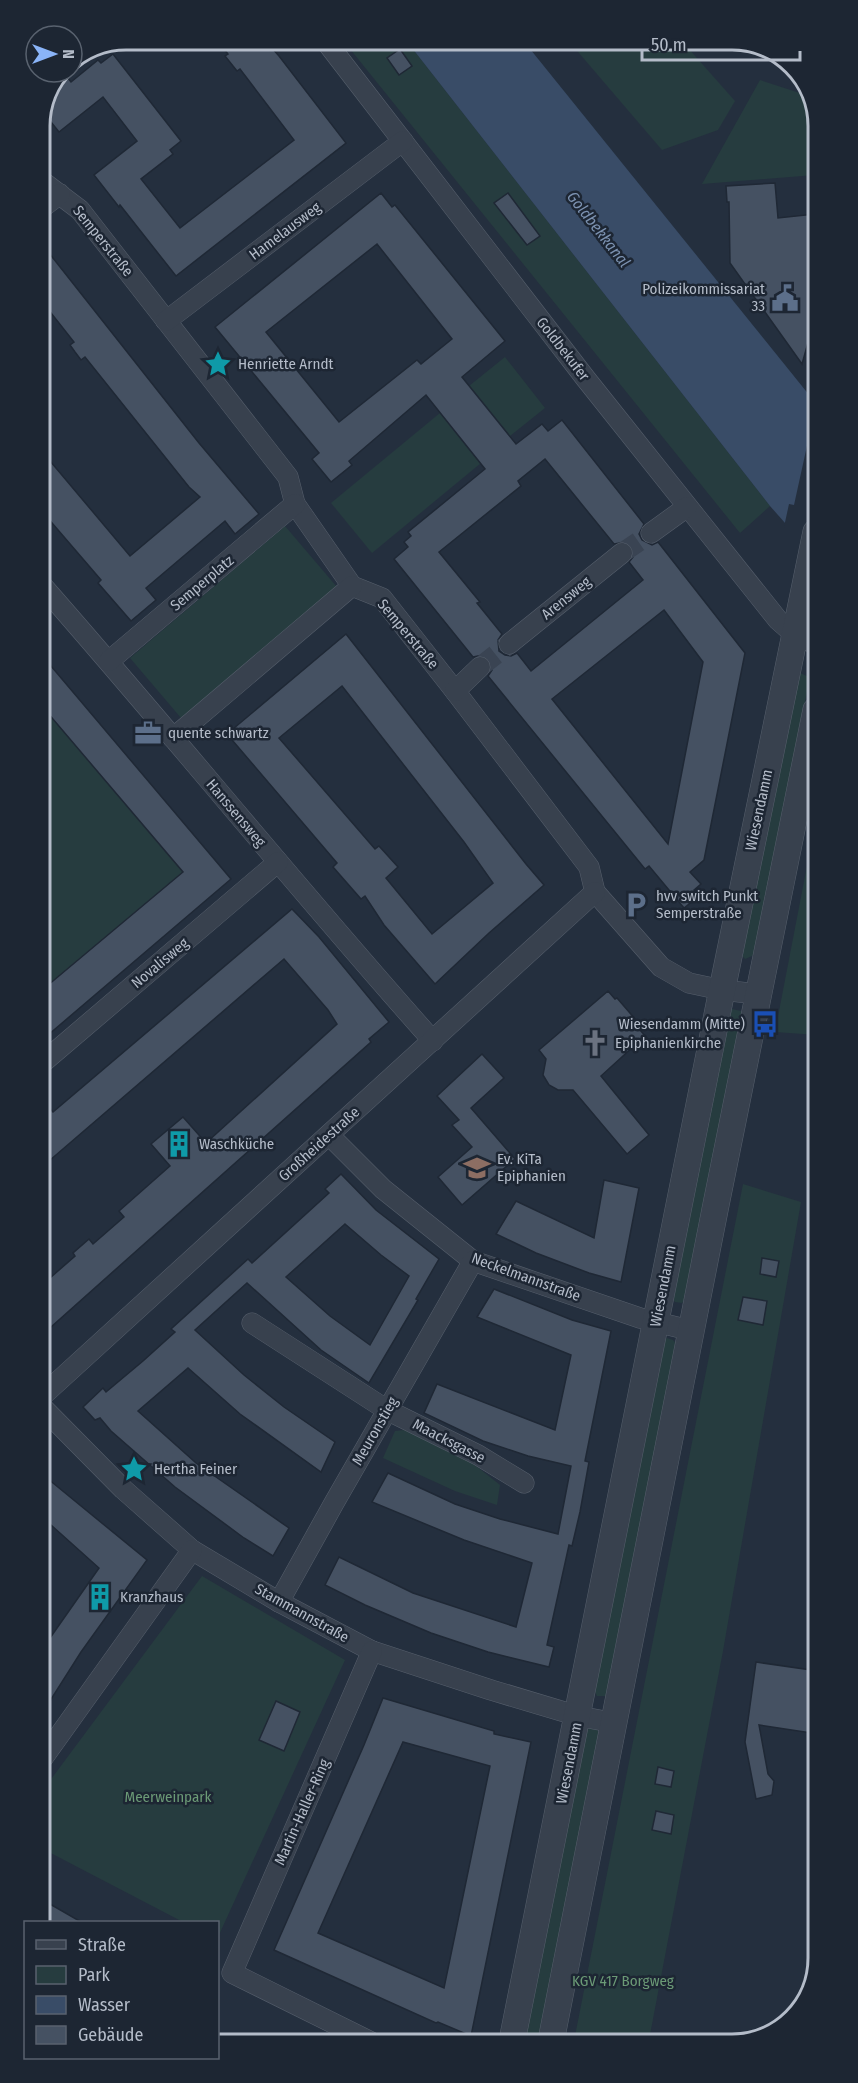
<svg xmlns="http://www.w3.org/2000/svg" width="858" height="2083" font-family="'Fira Sans Condensed',sans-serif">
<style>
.green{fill:#263c3f}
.water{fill:#394c67}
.pier{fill:#242f3e}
.building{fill:#455162;stroke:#1f2835;stroke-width:1.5;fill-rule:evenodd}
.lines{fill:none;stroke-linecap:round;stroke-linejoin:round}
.minor-tunnel{stroke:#3a4453;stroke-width:20;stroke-dasharray:20 10;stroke-linecap:butt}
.minor-casing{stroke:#565f6c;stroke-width:21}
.tertiary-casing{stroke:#565f6c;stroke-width:27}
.minor{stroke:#38414e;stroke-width:20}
.tertiary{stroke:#38414e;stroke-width:26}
.labels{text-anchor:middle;stroke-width:5;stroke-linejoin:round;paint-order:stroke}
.street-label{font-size:15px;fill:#b4bcc9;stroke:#1d2633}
.poi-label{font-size:15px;fill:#b4bcc9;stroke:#1d2633;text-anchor:start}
.park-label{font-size:15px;fill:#6b9a76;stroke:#1d2633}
.water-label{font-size:16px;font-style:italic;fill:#7c92b1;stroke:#1d2633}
.rim{fill:none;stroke:#b4bcc9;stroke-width:3}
</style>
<rect width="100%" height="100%" fill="#242f3e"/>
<!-- green -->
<g class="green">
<path d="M 342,39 L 405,39 L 770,506 L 740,533 Z"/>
<path d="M 567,39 L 680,39 L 735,101 L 718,130 L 662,150 Z"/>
<path d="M 760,80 L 815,98 L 815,175 L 702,184 Z"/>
<path d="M 505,357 L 545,408 L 510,436 L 469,386 Z"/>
<path d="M 440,413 L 481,463 L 372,553 L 331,503 Z"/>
<path d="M 285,526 L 337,587 L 181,718 L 130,658 Z"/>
<path d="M 800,673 L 807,676 L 809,682 L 754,953 L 752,956 L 745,959 L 740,953 Z"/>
<path d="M 41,705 L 183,872 L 41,991 Z"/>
<path d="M 816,819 L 817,1035 L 775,1032 Z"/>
<path d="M 732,1009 L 741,1011 L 742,1018 L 688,1297 L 682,1303 L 675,1302 L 672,1297 L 726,1015 Z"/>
<path d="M 743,1184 L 801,1202 L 723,1651 L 649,2040 L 574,2041 Z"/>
<path d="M 667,1338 L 673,1340 L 678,1346 L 610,1688 L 606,1696 L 597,1696 L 593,1688 L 659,1345 Z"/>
<path d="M 404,1430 L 466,1458 L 500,1485 L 497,1505 L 455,1491 L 383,1458 L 395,1431 Z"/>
<path d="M 202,1576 L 345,1660 L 218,1937 L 218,1922 L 183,1922 L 43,1849 L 43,1790 Z"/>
<path d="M 593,1727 L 602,1734 L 540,2041 L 522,2041 L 584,1731 Z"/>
</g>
<!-- water -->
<path class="water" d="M 405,39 L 522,39 L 814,401 L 816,558 L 770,506 Z"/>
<!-- pier -->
<path class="pier" d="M 813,395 L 815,398 L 816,561 L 784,527 L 789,504 L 794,505 L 812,423 L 807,422 Z"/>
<!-- building -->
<g class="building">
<path d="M 216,39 L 262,39 L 270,50 L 272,48 L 279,56 L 346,143 L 176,276 L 120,205 L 119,207 L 94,175 L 137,141 L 103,97 L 59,132 L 43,112 L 58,78 L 62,83 L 68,78 L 71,82 L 98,60 L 101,63 L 113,54 L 181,141 L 170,150 L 173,154 L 141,179 L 180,228 L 294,140 L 240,69 L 237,71 L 225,56 L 228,54 Z"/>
<path d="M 400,49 L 412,66 L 399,75 L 387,58 Z"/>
<path d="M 775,183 L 778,218 L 815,214 L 815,318 L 802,364 L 730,263 L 729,202 L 727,202 L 726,186 Z"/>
<path d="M 381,193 L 392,207 L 395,205 L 505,341 L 462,377 L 516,444 L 542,424 L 548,431 L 562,420 L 644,524 L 639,534 L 642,540 L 652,545 L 658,542 L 745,653 L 704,860 L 690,872 L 701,884 L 694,890 L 699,896 L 684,908 L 649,866 L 645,869 L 488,676 L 492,670 L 489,659 L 483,655 L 473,657 L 394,559 L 408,547 L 404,542 L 411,536 L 408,532 L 485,469 L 426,395 L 349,461 L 352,465 L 331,482 L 312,459 L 319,453 L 215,327 ZM 377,244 L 452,339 L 421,364 L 417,360 L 339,422 L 266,332 ZM 545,459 L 614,544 L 626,542 L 632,546 L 633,557 L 629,562 L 643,580 L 531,671 L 517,653 L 511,656 L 505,655 L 499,651 L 498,640 L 502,634 L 477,603 L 480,602 L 439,552 L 521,486 L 518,481 ZM 664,610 L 703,662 L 668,844 L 552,699 Z"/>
<path d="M 508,193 L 540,236 L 527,245 L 494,203 Z"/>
<path d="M 49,253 L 199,443 L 259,514 L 235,534 L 225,521 L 146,588 L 156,600 L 131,621 L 98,583 L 101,580 L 40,509 L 40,449 L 130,556 L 200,497 L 189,487 L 85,357 L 81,360 L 75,352 L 70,345 L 74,342 L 40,299 L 39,261 Z"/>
<path d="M 346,634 L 526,864 L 544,885 L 489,933 L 435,984 L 384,925 L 365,896 L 361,899 L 333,867 L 337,863 L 227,734 ZM 342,686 L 464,842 L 493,883 L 432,934 L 386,878 L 398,867 L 379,846 L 375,849 L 279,738 Z"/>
<path d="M 40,653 L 231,879 L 41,1041 L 41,991 L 183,872 L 41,705 Z"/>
<path d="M 292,909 L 319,937 L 389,1022 L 369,1039 L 371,1042 L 42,1335 L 42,1285 L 75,1256 L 73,1253 L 89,1239 L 93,1244 L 124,1217 L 119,1211 L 170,1166 L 151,1144 L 183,1117 L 206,1143 L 337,1024 L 328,1010 L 284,959 L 42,1167 L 41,1099 L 53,1112 Z"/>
<path d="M 608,991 L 615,999 L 617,998 L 642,1027 L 639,1029 L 647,1038 L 635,1050 L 633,1047 L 601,1076 L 649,1135 L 627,1154 L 573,1090 L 558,1090 L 549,1085 L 543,1075 L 546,1059 L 539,1050 Z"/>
<path d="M 482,1054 L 504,1078 L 471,1108 L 515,1159 L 462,1205 L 438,1177 L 472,1147 L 452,1125 L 459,1120 L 437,1096 Z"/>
<path d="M 341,1174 L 376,1210 L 439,1259 L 416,1299 L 418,1300 L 369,1383 L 321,1350 L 247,1283 L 195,1330 L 244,1375 L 284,1407 L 335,1442 L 321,1472 L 240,1414 L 188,1368 L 138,1411 L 196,1463 L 289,1528 L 273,1556 L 244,1538 L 175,1487 L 111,1431 L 100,1418 L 95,1420 L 83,1407 L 103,1388 L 106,1392 L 143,1361 L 175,1332 L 171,1329 L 248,1259 L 252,1263 L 329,1193 L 325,1189 ZM 345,1224 L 381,1255 L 409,1276 L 370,1345 L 330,1316 L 286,1277 Z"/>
<path d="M 604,1180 L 639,1188 L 621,1282 L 589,1273 L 536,1253 L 496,1234 L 516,1201 L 594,1238 Z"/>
<path d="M 762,1258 L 779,1261 L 776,1277 L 760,1274 Z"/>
<path d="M 494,1289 L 572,1320 L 611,1331 L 585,1461 L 589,1462 L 580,1512 L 572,1546 L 569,1545 L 547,1645 L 554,1647 L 549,1667 L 488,1652 L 431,1633 L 365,1605 L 325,1585 L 339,1557 L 413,1593 L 516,1627 L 532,1563 L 464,1540 L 372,1502 L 388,1473 L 455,1504 L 500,1519 L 558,1534 L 571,1466 L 528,1456 L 483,1441 L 424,1413 L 437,1384 L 555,1430 L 571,1355 L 477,1317 Z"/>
<path d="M 743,1297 L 767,1301 L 763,1325 L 738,1320 Z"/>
<path d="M 42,1474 L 147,1560 L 81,1652 L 43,1712 L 43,1648 L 99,1568 L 42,1517 Z"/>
<path d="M 756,1662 L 818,1671 L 818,1734 L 759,1725 L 768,1774 L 774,1781 L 772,1795 L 756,1799 L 745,1742 Z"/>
<path d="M 383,1698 L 494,1731 L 494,1734 L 531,1742 L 471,2036 L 438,2022 L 436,2023 L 274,1950 L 364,1745 ZM 403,1742 L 490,1766 L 444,1988 L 318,1933 Z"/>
<path d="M 276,1701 L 300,1712 L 284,1751 L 259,1740 Z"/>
<path d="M 658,1767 L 674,1771 L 671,1787 L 655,1784 Z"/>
<path d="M 656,1811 L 674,1815 L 671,1834 L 652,1830 Z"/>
<path d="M 43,1900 L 83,1923 L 43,1923 Z"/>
</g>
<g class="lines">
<!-- minor-tunnel -->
<g class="minor-tunnel">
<path d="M 622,553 L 651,533"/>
<path d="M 480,667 L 509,644"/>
</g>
<defs>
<g id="minor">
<path d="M 324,39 L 586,379 L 778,620 L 795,635 L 816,644"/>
<path d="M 39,179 L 80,210 L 288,477 L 295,504 L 352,586 L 382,598 L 455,691 L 589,867 L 595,892 L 661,967 L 689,983 L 722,990 L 757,994"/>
<path d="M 39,210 L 60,194"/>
<path d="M 166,321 L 403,141"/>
<path d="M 651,533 L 687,507"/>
<path d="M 40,583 C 173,734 299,891 433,1041"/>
<path d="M 509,644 L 622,553"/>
<path d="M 109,661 L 295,504"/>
<path d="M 455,691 L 480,667"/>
<path d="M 173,738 L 352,586"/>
<path d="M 41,1064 L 278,862"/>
<path d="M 329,1135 L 383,1189 L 473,1261 L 640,1318 L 693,1331"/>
<path d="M 252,1323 L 387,1410 L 478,1455 L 524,1483"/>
<path d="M 42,1396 L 595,892"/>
<path d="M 42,1407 L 123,1489 L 192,1550 L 279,1602 L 372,1651 L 491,1690 L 578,1716 L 615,1723"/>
<path d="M 279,1602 L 334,1503 L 473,1261"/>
<path d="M 43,1758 L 192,1550"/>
<path d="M 371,2042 L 232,1973 L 372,1651"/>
</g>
<g id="tertiary">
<path d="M 512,2041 L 722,990 L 816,532"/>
<path d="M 551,2041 C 640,1597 724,1153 816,710"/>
</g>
</defs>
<!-- minor casing -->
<use href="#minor" class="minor-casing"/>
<!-- tertiary casing -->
<use href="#tertiary" class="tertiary-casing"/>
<!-- minor -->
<use href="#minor" class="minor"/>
<!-- tertiary -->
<use href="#tertiary" class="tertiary"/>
</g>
<!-- icons -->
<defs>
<symbol id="civic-bare" viewBox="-9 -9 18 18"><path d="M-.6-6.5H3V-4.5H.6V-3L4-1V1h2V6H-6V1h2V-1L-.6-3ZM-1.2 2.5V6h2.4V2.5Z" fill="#5c6f8a" stroke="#1d2633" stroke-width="2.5" paint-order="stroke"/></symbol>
<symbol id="sight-bare" viewBox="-9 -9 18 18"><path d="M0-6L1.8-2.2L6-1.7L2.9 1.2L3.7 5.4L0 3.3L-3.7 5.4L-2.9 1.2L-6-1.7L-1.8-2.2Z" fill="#0f9aa8" stroke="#1d2633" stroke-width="2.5" paint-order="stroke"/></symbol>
<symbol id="office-bare" viewBox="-9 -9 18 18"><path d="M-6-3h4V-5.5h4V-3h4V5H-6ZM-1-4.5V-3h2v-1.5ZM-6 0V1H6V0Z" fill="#5c6f8a" stroke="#1d2633" stroke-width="2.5" paint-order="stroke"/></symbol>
<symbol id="parking-bare" viewBox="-9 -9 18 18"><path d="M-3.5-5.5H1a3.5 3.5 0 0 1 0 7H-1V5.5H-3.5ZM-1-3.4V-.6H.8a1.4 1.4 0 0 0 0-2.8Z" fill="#5c6f8a" stroke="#1d2633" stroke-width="2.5" paint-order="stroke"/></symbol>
<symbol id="bus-bare" viewBox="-9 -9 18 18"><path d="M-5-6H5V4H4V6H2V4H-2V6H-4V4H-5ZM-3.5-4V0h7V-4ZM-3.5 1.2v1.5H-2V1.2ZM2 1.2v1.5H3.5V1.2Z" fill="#1a4fb4" stroke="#1d2633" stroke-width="2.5" paint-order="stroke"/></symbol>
<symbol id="church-bare" viewBox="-9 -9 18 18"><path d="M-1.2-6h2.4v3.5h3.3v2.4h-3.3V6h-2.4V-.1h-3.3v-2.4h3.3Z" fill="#6b7280" stroke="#1d2633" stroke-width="2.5" paint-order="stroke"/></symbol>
<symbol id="building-bare" viewBox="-9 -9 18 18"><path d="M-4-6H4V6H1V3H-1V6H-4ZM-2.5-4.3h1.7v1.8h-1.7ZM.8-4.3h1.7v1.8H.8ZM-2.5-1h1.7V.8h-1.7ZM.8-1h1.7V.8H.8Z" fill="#0f9aa8" stroke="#1d2633" stroke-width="2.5" paint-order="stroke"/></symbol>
<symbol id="school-bare" viewBox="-9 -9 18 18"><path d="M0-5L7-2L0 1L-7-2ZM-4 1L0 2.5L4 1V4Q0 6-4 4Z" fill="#8d6e63" stroke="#1d2633" stroke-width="2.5" paint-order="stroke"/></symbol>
</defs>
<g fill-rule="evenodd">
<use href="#civic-bare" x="766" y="279" width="38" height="38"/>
<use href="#sight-bare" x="199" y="345" width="38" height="38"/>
<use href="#office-bare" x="129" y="714" width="38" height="38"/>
<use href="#parking-bare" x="617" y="886" width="38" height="38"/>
<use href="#bus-bare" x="746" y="1005" width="38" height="38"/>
<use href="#church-bare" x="576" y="1024" width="38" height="38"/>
<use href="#building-bare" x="160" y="1125" width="38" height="38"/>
<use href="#school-bare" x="458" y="1149" width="38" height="38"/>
<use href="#sight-bare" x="115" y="1450" width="38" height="38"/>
<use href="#building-bare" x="81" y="1578" width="38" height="38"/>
</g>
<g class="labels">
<!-- street labels -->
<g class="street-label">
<text transform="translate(285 231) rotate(-37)" y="5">Hamelausweg</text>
<text transform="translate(103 241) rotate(51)" y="5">Semperstraße</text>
<text transform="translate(563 349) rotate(52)" y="5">Goldbekufer</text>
<text transform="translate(202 583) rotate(-40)" y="5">Semperplatz</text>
<text transform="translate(566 598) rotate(-39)" y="5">Arensweg</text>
<text transform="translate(408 634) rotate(50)" y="5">Semperstraße</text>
<text transform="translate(759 810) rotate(-78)" y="5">Wiesendamm</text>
<text transform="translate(236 813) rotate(50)" y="5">Hanssensweg</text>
<text transform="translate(160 963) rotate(-40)" y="5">Novalisweg</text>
<text transform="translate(319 1144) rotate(-42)" y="5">Großheidestraße</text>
<text transform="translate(526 1277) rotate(20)" y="5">Neckelmannstraße</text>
<text transform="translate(663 1286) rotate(-79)" y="5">Wiesendamm</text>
<text transform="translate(375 1431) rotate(-60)" y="5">Meuronstieg</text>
<text transform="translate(449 1441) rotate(27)" y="5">Maacksgasse</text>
<text transform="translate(302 1613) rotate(29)" y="5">Stammannstraße</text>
<text transform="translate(569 1763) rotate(-79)" y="5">Wiesendamm</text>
<text transform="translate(302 1812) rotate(-66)" y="5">Martin-Haller-Ring</text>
</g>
<!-- poi labels -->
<g class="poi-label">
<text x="765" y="294" text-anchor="end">Polizeikommissariat<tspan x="765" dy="17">33</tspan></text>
<text x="238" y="369">Henriette Arndt</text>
<text x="168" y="738">quente schwartz</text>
<text x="656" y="901">hvv switch Punkt<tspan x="656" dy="17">Semperstraße</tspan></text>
<text x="745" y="1029" text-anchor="end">Wiesendamm (Mitte)</text>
<text x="615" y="1048">Epiphanienkirche</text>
<text x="199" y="1149">Waschküche</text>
<text x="497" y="1164">Ev. KiTa<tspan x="497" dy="17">Epiphanien</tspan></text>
<text x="154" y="1474">Hertha Feiner</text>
<text x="120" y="1602">Kranzhaus</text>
</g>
<!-- park labels -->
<g class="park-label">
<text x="168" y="1802">Meerweinpark</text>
<text x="623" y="1986">KGV 417 Borgweg</text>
</g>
<!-- water labels -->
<g class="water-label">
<text transform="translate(599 229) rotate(52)" y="6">Goldbekkanal</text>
</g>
</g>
<!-- crop -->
<path d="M0 0H858V2083H0ZM126 50H732A76 76 0 0 1 808 126V1958A76 76 0 0 1 732 2034H126A76 76 0 0 1 50 1958V126A76 76 0 0 1 126 50Z" fill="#1d2633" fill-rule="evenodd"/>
<path class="rim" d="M126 50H732A76 76 0 0 1 808 126V1958A76 76 0 0 1 732 2034H126A76 76 0 0 1 50 1958V126A76 76 0 0 1 126 50Z"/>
<!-- legend -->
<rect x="24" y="1921" width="195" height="138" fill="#1d2633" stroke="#59626f" stroke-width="1.5"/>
<rect x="36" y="1940" width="30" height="9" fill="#38414e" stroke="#59626f" stroke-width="1.5"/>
<text x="78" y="1951" font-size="18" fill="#b4bcc9">Straße</text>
<rect x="36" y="1966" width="30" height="18" fill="#263c3f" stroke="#59626f" stroke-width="1.5"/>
<text x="78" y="1981" font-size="18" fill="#b4bcc9">Park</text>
<rect x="36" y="1996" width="30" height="18" fill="#394c67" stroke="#59626f" stroke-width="1.5"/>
<text x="78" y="2011" font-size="18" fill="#b4bcc9">Wasser</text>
<rect x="36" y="2026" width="30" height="18" fill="#455162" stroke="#59626f" stroke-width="1.5"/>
<text x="78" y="2041" font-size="18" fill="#b4bcc9">Gebäude</text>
<!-- north arrow -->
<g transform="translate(54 54) rotate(90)"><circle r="28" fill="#1d2633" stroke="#59626f" stroke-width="1.5"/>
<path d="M0-4.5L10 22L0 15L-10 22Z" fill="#8ab4f8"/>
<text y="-9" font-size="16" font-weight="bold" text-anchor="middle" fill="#b4bcc9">N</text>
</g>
<!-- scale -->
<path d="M642 51v9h158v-9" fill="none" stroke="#b4bcc9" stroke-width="3"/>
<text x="651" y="51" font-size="18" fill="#b4bcc9" stroke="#1d2633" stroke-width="4.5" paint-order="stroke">50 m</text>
</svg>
